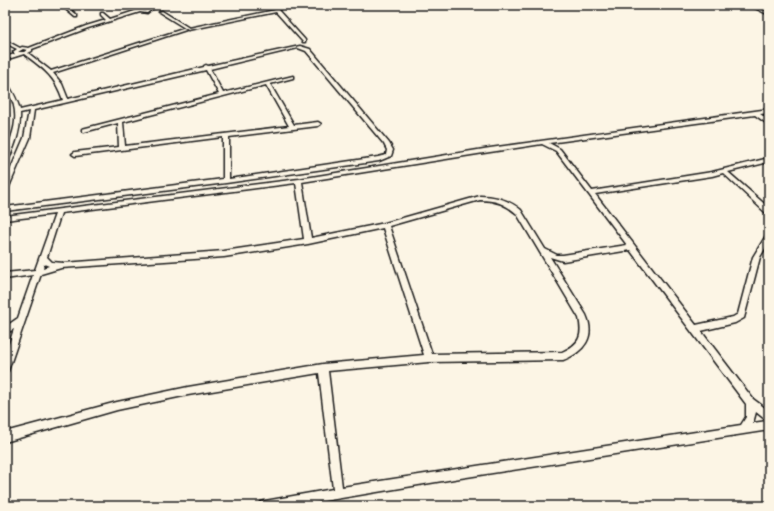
<svg xmlns="http://www.w3.org/2000/svg" width="774" height="511" font-family="Mali,sans-serif">
<style>
.lines{fill:none;stroke-linecap:round;stroke-linejoin:round}
.minor-casing{stroke:#1c1c1c;stroke-width:3}
.tertiary-casing{stroke:#1c1c1c;stroke-width:3}
.secondary-casing{stroke:#1c1c1c;stroke-width:3}
.minor{fill:#fcf5e5;fill-rule:evenodd}
.tertiary{fill:#fcf5e5;fill-rule:evenodd}
.secondary{fill:#fcf5e5;fill-rule:evenodd}
</style>
<rect width="100%" height="100%" fill="#fcf5e5"/>
<filter id="ink" filterUnits="userSpaceOnUse"><feTurbulence type="fractalNoise" baseFrequency=".025" numOctaves="2"/><feDisplacementMap in="SourceGraphic" scale="8" xChannelSelector="R" yChannelSelector="G"/><feConvolveMatrix kernelMatrix="1 2 1 2 8 2 1 2 1" color-interpolation-filters="sRGB"/></filter>
<g filter="url(#ink)">
<g class="lines">
<defs>
<g id="minor">
<path d="M 61,5 L 65,5 L 77,15 L 77,17 L 75,17 Z"/>
<path d="M 158,5 L 164,5 L 152,9 L 147,13 L 140,12 L 88,28 L 32,49 L 32,51 L 28,53 L 51,71 L 183,29 L 186,30 L 53,73 L 62,84 L 68,99 L 204,67 L 204,66 L 206,65 L 208,66 L 300,46 L 310,49 L 389,143 L 393,150 L 391,156 L 379,161 L 226,183 L 5,211 L 5,207 L 223,179 L 223,137 L 75,156 L 72,154 L 75,152 L 119,147 L 118,123 L 84,132 L 82,131 L 82,129 L 219,94 L 206,70 L 34,110 L 30,138 L 8,189 L 5,191 L 5,182 L 24,138 L 29,111 L 20,113 C 21,130 15,145 8,161 L 5,163 C 5,148 14,136 15,121 C 16,111 14,102 9,94 C 7,89 5,88 5,83 L 7,83 C 13,92 17,99 20,110 L 63,100 C 55,76 44,69 24,54 L 5,60 L 5,57 L 15,54 L 13,52 L 17,49 L 5,43 L 5,40 L 20,48 L 22,47 L 29,48 L 86,26 L 106,20 L 101,15 L 101,13 L 103,13 L 110,19 L 138,10 L 139,8 C 145,6 151,7 158,5 ZM 147,8 L 148,8 L 145,11 L 142,10 ZM 298,48 L 306,51 L 384,144 L 387,150 L 386,155 L 378,157 L 229,179 L 229,137 L 318,126 L 321,124 L 318,122 L 294,125 L 270,84 L 293,78 L 293,76 L 223,93 L 210,69 ZM 23,49 L 27,50 L 24,52 L 18,52 ZM 266,85 L 289,126 L 125,146 L 123,122 Z"/>
<path d="M 270,5 L 274,5 L 276,8 L 283,5 L 288,5 L 278,10 L 305,40 L 305,42 L 303,42 L 276,12 L 188,30 L 159,12 L 162,11 L 189,28 L 275,10 Z"/>
<path d="M 749,5 L 754,5 L 769,13 L 769,15 Z"/>
<path d="M 769,109 L 769,113 L 760,114 L 769,120 L 769,125 L 755,115 L 549,143 L 560,149 L 592,191 L 712,172 L 769,158 L 769,162 L 728,172 L 769,208 L 769,214 L 767,214 L 723,173 L 712,176 L 595,194 L 696,325 L 733,317 L 738,314 L 753,257 L 767,234 L 769,234 L 769,242 L 760,257 L 744,318 L 735,323 L 701,331 L 753,399 L 769,411 L 769,430 L 454,479 L 294,506 L 260,506 L 261,502 L 265,501 L 333,489 L 319,373 L 188,395 L 117,410 L 5,442 L 5,432 L 117,402 L 188,387 L 323,364 L 424,355 L 383,228 L 308,244 L 224,257 L 61,268 L 41,274 L 9,368 L 8,371 L 5,372 L 5,356 L 14,329 L 5,334 L 5,327 L 18,318 L 33,275 L 5,279 L 5,273 L 35,270 L 55,214 L 5,220 L 5,216 L 299,179 L 490,148 ZM 542,144 L 556,151 L 627,245 L 563,255 L 557,255 L 545,249 L 521,210 C 509,200 496,196 480,196 L 385,223 L 311,238 L 302,182 L 490,152 ZM 296,183 L 304,239 L 224,251 L 64,263 L 52,262 L 47,257 L 61,213 ZM 480,200 C 495,200 506,204 517,214 L 579,318 C 583,336 580,344 562,352 L 432,354 L 389,226 ZM 630,250 L 746,404 L 746,417 L 741,425 L 342,487 L 328,371 L 429,362 L 563,360 C 584,352 596,337 586,315 L 550,257 L 563,261 ZM 44,264 L 49,266 L 43,268 ZM 756,412 L 766,420 L 767,421 L 753,423 Z"/>
</g>
<path id="tertiary" d="M 5,111 L 8,113 L 8,121 L 5,123 Z"/>
<path id="secondary" d="M 757,5 L 764,5 L 769,8 L 769,12 Z"/>
</defs>
<!-- minor casing -->
<use href="#minor" class="minor-casing"/>
<!-- tertiary casing -->
<use href="#tertiary" class="tertiary-casing"/>
<!-- secondary casing -->
<use href="#secondary" class="secondary-casing"/>
<!-- minor -->
<use href="#minor" class="minor"/>
<!-- tertiary -->
<use href="#tertiary" class="tertiary"/>
<!-- secondary -->
<use href="#secondary" class="secondary"/>
</g>
</g>
<!-- margin -->
<rect width="774" height="511" fill="none" stroke="#fcf5e5" stroke-width="20"/>
<rect x="10" y="10" width="754" height="491" fill="none" stroke="#1c1c1c" stroke-width="1.5" filter="url(#ink)"/>
</svg>
